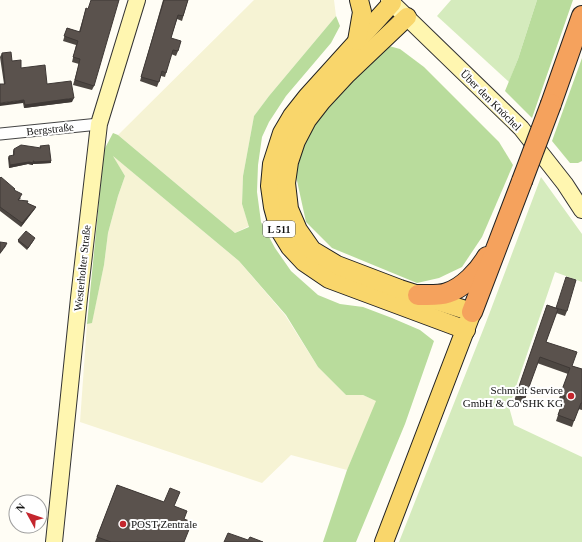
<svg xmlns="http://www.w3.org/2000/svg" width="582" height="542" font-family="Georgia,serif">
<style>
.farmland{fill:#f6f3d4}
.green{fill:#d5ebbd}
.forest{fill:#b9dc9c}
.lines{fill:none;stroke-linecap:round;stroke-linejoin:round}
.street-casing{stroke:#444;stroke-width:13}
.secondary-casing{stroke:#333;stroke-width:18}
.primary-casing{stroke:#222;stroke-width:20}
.highway-casing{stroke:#222;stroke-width:22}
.street{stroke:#fff;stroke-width:11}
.secondary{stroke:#fff6b0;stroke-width:16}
.primary{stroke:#f9d66b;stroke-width:18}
.highway{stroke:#f5a25d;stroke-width:20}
.highway-bridge-casing{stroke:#222;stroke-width:22;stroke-linecap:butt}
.highway-bridge{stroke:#f5a25d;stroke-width:20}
.wall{fill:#4d4742}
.shaded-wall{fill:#3f3936}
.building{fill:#5a524d;stroke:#3f3936}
.poi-dot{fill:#c4262e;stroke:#fff;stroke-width:1.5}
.labels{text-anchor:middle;stroke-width:4;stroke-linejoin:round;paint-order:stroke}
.shield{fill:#fff;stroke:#585858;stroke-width:1}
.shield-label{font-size:10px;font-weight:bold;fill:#111}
.street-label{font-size:11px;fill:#111;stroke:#fff}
.poi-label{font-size:11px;fill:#111;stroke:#fff;text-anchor:end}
</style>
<rect width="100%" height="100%" fill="#fffdf5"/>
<!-- farmland -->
<g class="farmland">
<path d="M 254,0 L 334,0 L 336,16 L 269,96 L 254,116 L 243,176 L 242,204 L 249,226 L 235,233 L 118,135 Z"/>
<path d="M 112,155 L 239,261 L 285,315 L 318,367 L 346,395 L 363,395 L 377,401 L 347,470 L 291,455 L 262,483 L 80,422 L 87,324 L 92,322 L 104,265 L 108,233 L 118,196 L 125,176 Z"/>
</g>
<!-- green -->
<g class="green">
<path d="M 451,0 L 537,0 L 518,59 L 509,82 L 437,16 Z"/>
<path d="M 541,177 L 582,234 L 582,282 L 555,272 L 509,407 L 514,425 L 582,457 L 582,542 L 399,542 L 485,325 Z"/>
</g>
<!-- forest -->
<g class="forest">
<path d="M 537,0 L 573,0 L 532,118 L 505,91 L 518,59 Z"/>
<path d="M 336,16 L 340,26 L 331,43 L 286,96 L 269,122 L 262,137 L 258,165 L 257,192 L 261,222 L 275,248 L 291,271 L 318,295 L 340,304 L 363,307 L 392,318 L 420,330 L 434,341 L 405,424 L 356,542 L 323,542 L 347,470 L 376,401 L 363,395 L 346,395 L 318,367 L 286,315 L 239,261 L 113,156 L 125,176 L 118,196 L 108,233 L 104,265 L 92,323 L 87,324 L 104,150 L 113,133 L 118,135 L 235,233 L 249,227 L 242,204 L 243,176 L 254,116 L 269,96 Z"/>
<path d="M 389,46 L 400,49 L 424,67 L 499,142 L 513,165 L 482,237 L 462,267 L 439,278 L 417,283 L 332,248 L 306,222 L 294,167 L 299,148 L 322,109 Z"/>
<path d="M 582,58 L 582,161 L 578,163 L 570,163 L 552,141 Z"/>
</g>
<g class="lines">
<defs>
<path id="street" d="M 0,134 L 99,124"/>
<g id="secondary">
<path d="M 389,0 L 521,128 L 565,184 L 582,210"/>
<path d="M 54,542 L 79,298 L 99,124 L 137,0"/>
</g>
<g id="primary">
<path d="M 392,3 L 307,97 L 292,116 L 282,133 L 272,164 L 270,186 L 273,207 L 279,229 L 290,247 L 304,262 L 329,279 L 466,330"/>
<path d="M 357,41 L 362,12 L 359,0"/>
<path d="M 384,542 L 472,312 L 400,289 L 337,265 L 312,250 L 298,230 L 289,209 L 286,183 L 289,162 L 296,141 L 307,120 L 321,102 L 347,74 L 407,17"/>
</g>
<g id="highway">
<path d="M 551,104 L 582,16"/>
<path d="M 418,295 C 427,295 439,296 447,293 C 463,288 479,271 487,257"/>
<path d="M 472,312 L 522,181"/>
</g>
</defs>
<!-- street casing -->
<use href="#street" class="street-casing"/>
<!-- secondary casing -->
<use href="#secondary" class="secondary-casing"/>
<!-- primary casing -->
<use href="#primary" class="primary-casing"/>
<!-- highway casing -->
<use href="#highway" class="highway-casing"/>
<!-- street -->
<use href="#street" class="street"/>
<!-- secondary -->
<use href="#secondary" class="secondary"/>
<!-- primary -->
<use href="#primary" class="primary"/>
<!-- highway -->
<use href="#highway" class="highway"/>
<defs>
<path id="highway-bridge" d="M 522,181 L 551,104"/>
</defs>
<!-- highway-bridge casing -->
<use href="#highway-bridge" class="highway-bridge-casing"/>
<!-- highway-bridge -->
<use href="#highway-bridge" class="highway-bridge"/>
</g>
<!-- wall -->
<g class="wall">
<path d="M 163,0 L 188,0 L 182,21 L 177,19 L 171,38 L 178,51 L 176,56 L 171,54 L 165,77 L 161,76 L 157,87 L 140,81 Z"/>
<path d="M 86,8 L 94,86 L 92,90 L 73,85 L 79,64 L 72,62 L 76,45 L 63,41 L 67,28 L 79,32 Z"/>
<path d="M 2,53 L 21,68 L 47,84 L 72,102 L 24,108 L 23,103 L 4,84 L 0,57 Z"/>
<path d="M 40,146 L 51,161 L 51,163 L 33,164 L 33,165 L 28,164 L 9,168 L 8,158 L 9,156 L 13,156 L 13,151 L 14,149 L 40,148 Z"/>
<path d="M 0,178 L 21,198 L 19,200 L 36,207 L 34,210 L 21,227 L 0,211 Z"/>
<path d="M 18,240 L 34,240 L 27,250 L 18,242 Z"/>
<path d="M 547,305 L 567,311 L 565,316 L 556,313 L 546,342 L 572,366 L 582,369 L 582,410 L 578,409 L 572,427 L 556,421 L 562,403 L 558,401 L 568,374 L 537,363 L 523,404 L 514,401 Z"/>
<path d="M 117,485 L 174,506 L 184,519 L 184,542 L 95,542 Z"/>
</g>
<!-- shaded-wall -->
<g class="shaded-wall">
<path d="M 74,98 L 72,102 L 24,108 L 25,105 Z"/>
<path d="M 24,100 L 23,103 L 0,106 L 0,103 Z"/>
<path d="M 33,161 L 51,161 L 51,163 L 33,164 L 33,165 L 28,164 L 9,168 L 10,165 Z"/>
<path d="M 36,207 L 34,210 L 21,227 L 22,223 Z"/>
<path d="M 7,243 L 6,246 L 0,254 L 0,253 Z"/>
</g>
<!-- building -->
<g class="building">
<path d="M 91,0 L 119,0 L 94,86 L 75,80 L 80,59 L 73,57 L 78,41 L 64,36 L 67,28 L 80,32 L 86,8 L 88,9 Z"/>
<path d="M 164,0 L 188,0 L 183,16 L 178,15 L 171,38 L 181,41 L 178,51 L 173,50 L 166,73 L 162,71 L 159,82 L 141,77 Z"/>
<path d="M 11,52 L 12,61 L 21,60 L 21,68 L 45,65 L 47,84 L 71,81 L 74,98 L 25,105 L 24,100 L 0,103 L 0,84 L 5,84 L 2,53 Z"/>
<path d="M 21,145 L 41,148 L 40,146 L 49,145 L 51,161 L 34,162 L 34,161 L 33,161 L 34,163 L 29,162 L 10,165 L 9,156 L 14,155 L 14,149 Z"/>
<path d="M 1,177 L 15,189 L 14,190 L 22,194 L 18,200 L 28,201 L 27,203 L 36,207 L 22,223 L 0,207 L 0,178 Z"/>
<path d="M 26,231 L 35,238 L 28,248 L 18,240 Z"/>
<path d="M 0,242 L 7,243 L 0,253 Z"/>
<path d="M 566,277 L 576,280 L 567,311 L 556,308 Z"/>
<path d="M 547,305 L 558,309 L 546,342 L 577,352 L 572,366 L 582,369 L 582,403 L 581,403 L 574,421 L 558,415 L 565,396 L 560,395 L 570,368 L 540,357 L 525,398 L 516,395 Z"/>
<path d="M 117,485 L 164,502 L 170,488 L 180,492 L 174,506 L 187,511 L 184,519 L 192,522 L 184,542 L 111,542 L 97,537 Z"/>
<path d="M 228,533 L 248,540 L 250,537 L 263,542 L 224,542 Z"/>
</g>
<!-- markers -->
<g class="poi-dot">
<circle cx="571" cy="396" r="4"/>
<circle cx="123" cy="524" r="4"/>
</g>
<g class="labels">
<!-- shield labels -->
<rect class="shield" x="263" y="221" width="32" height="16" rx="3"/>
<g class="shield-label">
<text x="279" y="233">L 511</text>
</g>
<!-- street labels -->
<g class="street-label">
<text transform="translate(491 100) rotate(45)" y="4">Über den Knöchel</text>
<text transform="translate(50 129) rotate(-6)" y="4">Bergstraße</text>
<text transform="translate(82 268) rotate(-84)" y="4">Westerholter Straße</text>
</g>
<!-- poi labels -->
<g class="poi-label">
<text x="563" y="394">Schmidt Service<tspan x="563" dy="13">GmbH &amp; Co SHK KG</tspan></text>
<text x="131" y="528" text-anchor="start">POST Zentrale</text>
</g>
</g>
<!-- north arrow -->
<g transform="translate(28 514) rotate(310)"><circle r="19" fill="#ffffff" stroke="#a0a0a0"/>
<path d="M0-3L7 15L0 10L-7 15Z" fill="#c4262e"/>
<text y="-6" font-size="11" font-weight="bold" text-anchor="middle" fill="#111111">N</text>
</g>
</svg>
